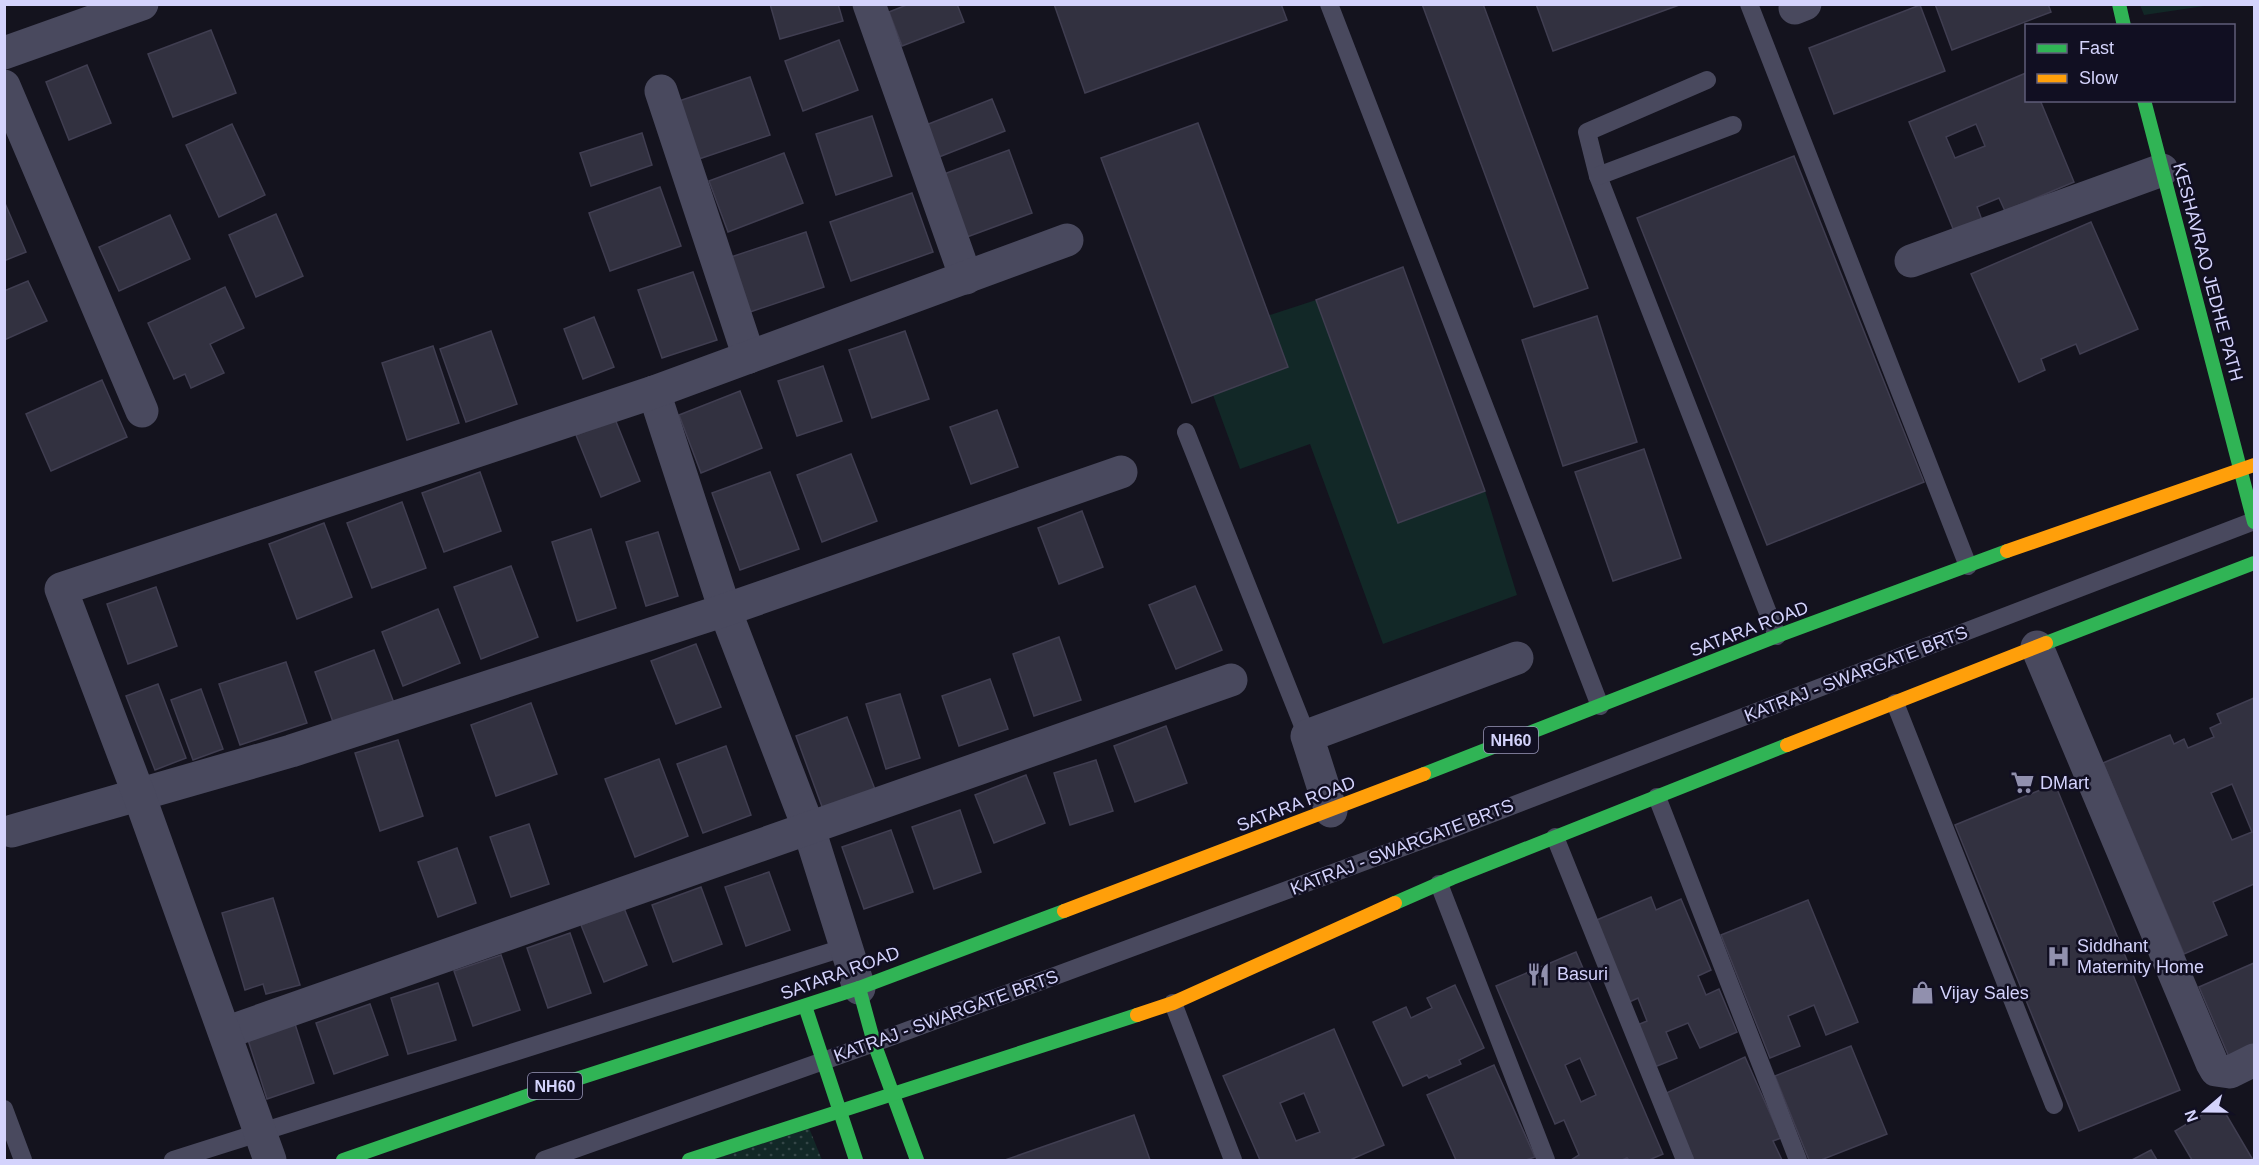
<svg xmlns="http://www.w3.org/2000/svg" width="2259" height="1165" font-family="Arial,sans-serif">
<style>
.green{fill:#122827}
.park{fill:url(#park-dots)}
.building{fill:#323140;stroke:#403e51;stroke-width:1.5;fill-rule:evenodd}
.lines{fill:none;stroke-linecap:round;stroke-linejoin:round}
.lane{stroke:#49495e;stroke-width:18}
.street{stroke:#49495e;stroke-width:33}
.fast{stroke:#30b455;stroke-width:14}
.slow{stroke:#ff9f0a;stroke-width:14}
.labels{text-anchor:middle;stroke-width:5;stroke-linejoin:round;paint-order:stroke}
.shield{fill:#110f22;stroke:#9a98bb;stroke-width:1.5}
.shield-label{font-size:16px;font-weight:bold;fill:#d4d3fc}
.street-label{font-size:18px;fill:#d4d3fc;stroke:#110f22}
.poi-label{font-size:18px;fill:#d4d3fc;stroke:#110f22;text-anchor:start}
</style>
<defs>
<pattern id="park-dots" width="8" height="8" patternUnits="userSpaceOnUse" patternTransform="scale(1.5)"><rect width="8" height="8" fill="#122827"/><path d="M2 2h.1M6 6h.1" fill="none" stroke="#344647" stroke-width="1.8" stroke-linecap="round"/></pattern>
</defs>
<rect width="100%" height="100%" fill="#14131e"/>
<!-- green -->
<g class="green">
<path d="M 2140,5 L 2140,4 L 2211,5 L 2144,15 Z"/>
<path d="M 1316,300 L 1398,523 L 1485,491 L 1517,595 L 1383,644 L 1310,444 L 1240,469 L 1193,340 Z"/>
</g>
<!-- park -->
<path class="park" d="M 807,1123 L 822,1160 L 689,1160 Z"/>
<!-- building -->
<g class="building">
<path d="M 770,4 L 838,4 L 843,21 L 780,39 Z"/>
<path d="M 909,4 L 957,4 L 964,22 L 902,46 L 889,12 Z"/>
<path d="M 1054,4 L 1281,4 L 1287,20 L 1085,93 Z"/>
<path d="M 1422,4 L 1483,4 L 1588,288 L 1534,307 Z"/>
<path d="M 1536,4 L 1682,4 L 1553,51 Z"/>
<path d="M 1935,4 L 2048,4 L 2051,12 L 1952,50 Z"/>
<path d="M 1920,5 L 1945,71 L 1834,114 L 1809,48 Z"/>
<path d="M 211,30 L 236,93 L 173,117 L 148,54 Z"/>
<path d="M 839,40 L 858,90 L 803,111 L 785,61 Z"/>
<path d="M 87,65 L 111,123 L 69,140 L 46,82 Z"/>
<path d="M 2026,73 L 2026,100 L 2040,100 L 2074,182 L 2005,211 L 1999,198 L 1977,207 L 1982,220 L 1954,231 L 1909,122 ZM 1976,124 L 1985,146 L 1955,158 L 1946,137 Z"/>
<path d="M 750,77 L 770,135 L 699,159 L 679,101 Z"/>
<path d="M 992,99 L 1005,131 L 939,157 L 926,125 Z"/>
<path d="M 872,116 L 892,176 L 836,195 L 816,134 Z"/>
<path d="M 1198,123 L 1288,367 L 1192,403 L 1101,158 Z"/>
<path d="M 232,124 L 265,195 L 219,217 L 186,145 Z"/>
<path d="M 642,133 L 652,165 L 591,186 L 580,153 Z"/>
<path d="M 1009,150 L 1032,213 L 967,237 L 944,174 Z"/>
<path d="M 784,153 L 803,203 L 728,232 L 709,181 Z"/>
<path d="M 1794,156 L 1924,482 L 1767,545 L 1637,218 Z"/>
<path d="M 660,187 L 681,246 L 610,271 L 589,213 Z"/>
<path d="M 912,193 L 933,252 L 851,281 L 830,222 Z"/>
<path d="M 4,201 L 26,252 L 4,261 Z"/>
<path d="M 276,214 L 303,276 L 256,297 L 229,235 Z"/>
<path d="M 170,215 L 190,259 L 119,291 L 99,247 Z"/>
<path d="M 2091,222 L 2138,329 L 2080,354 L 2076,344 L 2041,359 L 2045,370 L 2019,382 L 1971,274 Z"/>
<path d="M 806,232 L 824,287 L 750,312 L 731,257 Z"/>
<path d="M 1403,267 L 1485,491 L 1398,523 L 1316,300 Z"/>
<path d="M 693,272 L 717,340 L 662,358 L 638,290 Z"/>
<path d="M 28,281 L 47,321 L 4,340 L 4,291 Z"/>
<path d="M 225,287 L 244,328 L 210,344 L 224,373 L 191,388 L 185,374 L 174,379 L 148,323 Z"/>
<path d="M 1597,316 L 1637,442 L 1563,466 L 1522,340 Z"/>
<path d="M 594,317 L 614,367 L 583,379 L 564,329 Z"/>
<path d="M 491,331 L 517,404 L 466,422 L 440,349 Z"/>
<path d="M 905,331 L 929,399 L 872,418 L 849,350 Z"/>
<path d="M 433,346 L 459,423 L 407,440 L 382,363 Z"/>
<path d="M 823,366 L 842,421 L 797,436 L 778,381 Z"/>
<path d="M 102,380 L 127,437 L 51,471 L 26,414 Z"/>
<path d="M 740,391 L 762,448 L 701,473 L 679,415 Z"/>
<path d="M 997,410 L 1018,467 L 971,484 L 950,427 Z"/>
<path d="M 615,419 L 640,481 L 601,497 L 576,435 Z"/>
<path d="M 1644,449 L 1681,558 L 1613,581 L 1575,472 Z"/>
<path d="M 851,454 L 877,521 L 822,542 L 797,475 Z"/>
<path d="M 480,472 L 501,531 L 444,552 L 422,493 Z"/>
<path d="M 770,472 L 799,549 L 740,570 L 712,493 Z"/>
<path d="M 402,502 L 426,568 L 372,588 L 347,523 Z"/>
<path d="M 1082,511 L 1103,567 L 1059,584 L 1038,528 Z"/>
<path d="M 324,523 L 352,597 L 297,619 L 269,544 Z"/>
<path d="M 591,529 L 616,608 L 577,621 L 552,542 Z"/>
<path d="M 658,532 L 678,596 L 646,606 L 626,542 Z"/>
<path d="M 511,566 L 538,637 L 481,659 L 454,587 Z"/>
<path d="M 1195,586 L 1222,650 L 1176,669 L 1149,605 Z"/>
<path d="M 156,587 L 177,646 L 128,664 L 107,604 Z"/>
<path d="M 438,609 L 460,663 L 403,686 L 382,632 Z"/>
<path d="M 1059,637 L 1081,700 L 1034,716 L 1013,654 Z"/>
<path d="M 696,644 L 721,707 L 676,724 L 651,661 Z"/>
<path d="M 374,650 L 397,711 L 337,733 L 315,672 Z"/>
<path d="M 286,662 L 307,723 L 240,745 L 219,684 Z"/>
<path d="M 990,679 L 1008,729 L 959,746 L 942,696 Z"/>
<path d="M 158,684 L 186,758 L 155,770 L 126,696 Z"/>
<path d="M 201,689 L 223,749 L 193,760 L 171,700 Z"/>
<path d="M 900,694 L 920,758 L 886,769 L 866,704 Z"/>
<path d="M 2254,698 L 2254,884 L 2213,902 L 2227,935 L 2184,954 L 2103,763 L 2170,735 L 2174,744 L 2184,739 L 2188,748 L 2214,737 L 2210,728 L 2221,723 L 2217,714 ZM 2232,784 L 2252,832 L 2232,840 L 2211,793 Z"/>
<path d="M 531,703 L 557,774 L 496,796 L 471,725 Z"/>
<path d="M 847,717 L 876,792 L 824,812 L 796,736 Z"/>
<path d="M 1166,726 L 1187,783 L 1135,802 L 1114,746 Z"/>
<path d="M 398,740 L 423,816 L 380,831 L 355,753 Z"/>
<path d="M 726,746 L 751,815 L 703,833 L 677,764 Z"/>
<path d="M 659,759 L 688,836 L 635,857 L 605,779 Z"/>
<path d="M 1096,760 L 1113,811 L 1070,825 L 1054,773 Z"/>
<path d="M 1026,775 L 1045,823 L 994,843 L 975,795 Z"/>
<path d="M 2055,784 L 2180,1090 L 2079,1131 L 1955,825 Z"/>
<path d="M 960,810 L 981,872 L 934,889 L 912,827 Z"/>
<path d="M 529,824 L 549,884 L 511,897 L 490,837 Z"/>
<path d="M 891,830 L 913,892 L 864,909 L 842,847 Z"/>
<path d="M 457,848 L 476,903 L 438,917 L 418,862 Z"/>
<path d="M 769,872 L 790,930 L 746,946 L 725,887 Z"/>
<path d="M 701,887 L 722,944 L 673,962 L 652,905 Z"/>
<path d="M 1651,897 L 1656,910 L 1681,899 L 1711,970 L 1698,976 L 1706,995 L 1719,989 L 1737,1032 L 1700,1048 L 1688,1023 L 1666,1032 L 1677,1058 L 1652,1068 L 1635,1026 L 1647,1021 L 1638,998 L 1625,1004 L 1592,922 Z"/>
<path d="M 273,898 L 300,985 L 266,994 L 263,984 L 245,990 L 222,913 Z"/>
<path d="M 1808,900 L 1858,1022 L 1826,1035 L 1814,1005 L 1788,1016 L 1800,1046 L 1770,1058 L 1721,935 Z"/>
<path d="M 624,908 L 647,965 L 604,982 L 581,925 Z"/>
<path d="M 570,933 L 591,993 L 548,1008 L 527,948 Z"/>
<path d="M 1576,952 L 1663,1154 L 1649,1160 L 1629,1160 L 1627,1158 L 1622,1160 L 1571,1160 L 1579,1155 L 1564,1120 L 1555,1124 L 1496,986 ZM 1580,1058 L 1596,1095 L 1581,1102 L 1565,1065 Z"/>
<path d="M 501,955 L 520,1010 L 473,1026 L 454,971 Z"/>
<path d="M 2254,963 L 2254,1046 L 2229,1057 L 2199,987 Z"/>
<path d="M 438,983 L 456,1040 L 408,1054 L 391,998 Z"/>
<path d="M 1455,985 L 1484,1048 L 1459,1060 L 1461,1064 L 1429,1078 L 1427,1075 L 1403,1086 L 1373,1022 L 1406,1007 L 1411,1018 L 1432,1008 L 1427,998 Z"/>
<path d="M 370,1004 L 388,1055 L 334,1074 L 316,1023 Z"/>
<path d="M 295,1024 L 314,1083 L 267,1099 L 248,1040 Z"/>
<path d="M 1334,1029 L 1384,1145 L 1350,1160 L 1260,1160 L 1223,1076 ZM 1304,1093 L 1320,1132 L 1296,1141 L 1280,1103 Z"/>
<path d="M 1851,1046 L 1887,1134 L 1821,1160 L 1809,1160 L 1775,1076 Z"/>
<path d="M 1745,1057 L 1781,1138 L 1773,1141 L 1782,1160 L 1694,1160 L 1664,1094 Z"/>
<path d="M 1494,1065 L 1535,1157 L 1526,1160 L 1456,1160 L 1427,1095 Z"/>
<path d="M 2220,1104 L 2253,1160 L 2192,1160 L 2175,1131 Z"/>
<path d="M 1134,1115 L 1150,1160 L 1005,1160 Z"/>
<path d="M 2151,1150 L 2157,1160 L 2132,1160 Z"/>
</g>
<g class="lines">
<!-- lane -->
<g class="lane">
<path d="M 1329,4 L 1600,706"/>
<path d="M 1749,4 L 1968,566"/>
<path d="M 1707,80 L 1587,132 L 1598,176 L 1777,636"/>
<path d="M 1598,176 L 1733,125"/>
<path d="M 1186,432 L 1307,736"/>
<path d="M 1895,703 L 2054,1105"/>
<path d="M 1657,797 L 1798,1160"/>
<path d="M 1555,837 L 1685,1160"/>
<path d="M 1439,884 L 1546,1160"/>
<path d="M 1173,1003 L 1233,1160"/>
<path d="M 4,1109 L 23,1160"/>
<path d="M 173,1160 L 846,947"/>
<path d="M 544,1160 L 874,1043 L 1441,833 L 2254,521"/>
</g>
<!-- street -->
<g class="street">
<path d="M 869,4 L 966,278"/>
<path d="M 1795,8 L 1805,4"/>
<path d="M 4,53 L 142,4"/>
<path d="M 4,86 L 142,411"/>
<path d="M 661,91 L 749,357"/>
<path d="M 1911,261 L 2162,170"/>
<path d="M 654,392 L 725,610 L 809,829 L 859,988"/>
<path d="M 2037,647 L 2212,1063 L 2216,1070 L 2230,1072 L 2254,1060"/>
<path d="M 1331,811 L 1307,736 L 1517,658"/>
<path d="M 12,831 L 291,751 L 725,610 L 1121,472"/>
<path d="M 225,1033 L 1231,680"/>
<path d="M 270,1160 L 139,795 L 61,589 L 654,392 L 1067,240"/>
</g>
<!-- fast -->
<g class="fast">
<path d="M 2119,4 L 2124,26"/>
<path d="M 2144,100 L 2254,522"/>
<path d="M 2046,643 L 2254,563"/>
<path d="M 1424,774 L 1777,636 L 2007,551"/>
<path d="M 1395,903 L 1452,878 L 1787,745"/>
<path d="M 859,988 L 874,1043 L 917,1160"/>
<path d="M 805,1006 L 856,1160"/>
<path d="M 343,1160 L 564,1083 L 859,988 L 1064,911"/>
<path d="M 689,1160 L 1137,1015"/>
</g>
<!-- slow -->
<g class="slow">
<path d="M 2007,551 L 2254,465"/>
<path d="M 1787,745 L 2046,643"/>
<path d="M 1064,911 L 1424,774"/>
<path d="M 1137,1015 L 1173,1003 L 1395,903"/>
</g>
</g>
<!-- icons -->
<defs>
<symbol id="supermarket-bare" viewBox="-9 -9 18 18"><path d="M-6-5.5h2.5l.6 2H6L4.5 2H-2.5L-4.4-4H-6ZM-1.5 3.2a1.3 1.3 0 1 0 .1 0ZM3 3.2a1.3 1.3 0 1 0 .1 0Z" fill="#9190ae" stroke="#110f22" stroke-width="2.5" paint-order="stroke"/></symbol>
<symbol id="hospital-bare" viewBox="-9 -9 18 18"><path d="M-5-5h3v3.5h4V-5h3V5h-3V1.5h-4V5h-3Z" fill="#9190ae" stroke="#110f22" stroke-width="2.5" paint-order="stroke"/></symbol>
<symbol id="restaurant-bare" viewBox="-9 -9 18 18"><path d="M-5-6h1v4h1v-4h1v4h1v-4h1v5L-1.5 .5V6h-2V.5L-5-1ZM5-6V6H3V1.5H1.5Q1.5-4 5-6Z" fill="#9190ae" stroke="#110f22" stroke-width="2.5" paint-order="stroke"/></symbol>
<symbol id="shop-bare" viewBox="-9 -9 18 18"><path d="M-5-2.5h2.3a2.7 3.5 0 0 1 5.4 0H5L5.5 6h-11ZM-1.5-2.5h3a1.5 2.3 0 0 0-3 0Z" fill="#9190ae" stroke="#110f22" stroke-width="2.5" paint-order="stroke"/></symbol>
</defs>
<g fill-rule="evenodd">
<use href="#supermarket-bare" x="2006" y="766" width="33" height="33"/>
<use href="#hospital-bare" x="2042" y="940" width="33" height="33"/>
<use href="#restaurant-bare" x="1522" y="958" width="33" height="33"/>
<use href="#shop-bare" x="1906" y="976" width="33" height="33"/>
</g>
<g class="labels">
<!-- shield labels -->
<g class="shield">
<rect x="1484" y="727" width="54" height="26" rx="4.5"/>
<rect x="528" y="1073" width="54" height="26" rx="4.5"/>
</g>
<g class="shield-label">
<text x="1511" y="746">NH60</text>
<text x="555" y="1092">NH60</text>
</g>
<!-- street labels -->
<g class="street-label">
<text transform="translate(2208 272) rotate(75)" y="6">KESHAVRAO JEDHE PATH</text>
<text transform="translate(1749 629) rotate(-21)" y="6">SATARA ROAD</text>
<text transform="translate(1856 674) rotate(-21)" y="6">KATRAJ - SWARGATE BRTS</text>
<text transform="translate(1296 804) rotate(-21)" y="6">SATARA ROAD</text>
<text transform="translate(1402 847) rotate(-21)" y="6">KATRAJ - SWARGATE BRTS</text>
<text transform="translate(840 973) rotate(-20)" y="6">SATARA ROAD</text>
<text transform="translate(946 1016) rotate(-20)" y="6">KATRAJ - SWARGATE BRTS</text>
</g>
<!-- poi labels -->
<g class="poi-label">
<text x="2040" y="789">DMart</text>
<text x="2077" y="952">Siddhant<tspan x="2077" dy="21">Maternity Home</tspan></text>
<text x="1557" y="980">Basuri</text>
<text x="1940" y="999">Vijay Sales</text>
</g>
</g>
<!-- border -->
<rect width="2259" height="1165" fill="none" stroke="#d4d3fc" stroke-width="12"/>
<!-- legend -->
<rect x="2025" y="24" width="210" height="78" fill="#110f22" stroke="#5f5d79" stroke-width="1.5"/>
<rect x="2037" y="44" width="30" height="9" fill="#30b455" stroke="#5f5d79" stroke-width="1.5"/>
<text x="2079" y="54" font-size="18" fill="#d4d3fc">Fast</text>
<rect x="2037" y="74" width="30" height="9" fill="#ff9f0a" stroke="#5f5d79" stroke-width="1.5"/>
<text x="2079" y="84" font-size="18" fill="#d4d3fc">Slow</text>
<!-- north arrow -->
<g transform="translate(2205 1111) rotate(250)" stroke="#110f22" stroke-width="4.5" paint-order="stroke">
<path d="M0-4.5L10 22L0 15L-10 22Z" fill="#d4d3fc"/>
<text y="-9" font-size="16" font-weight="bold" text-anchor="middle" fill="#d4d3fc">N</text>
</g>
</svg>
